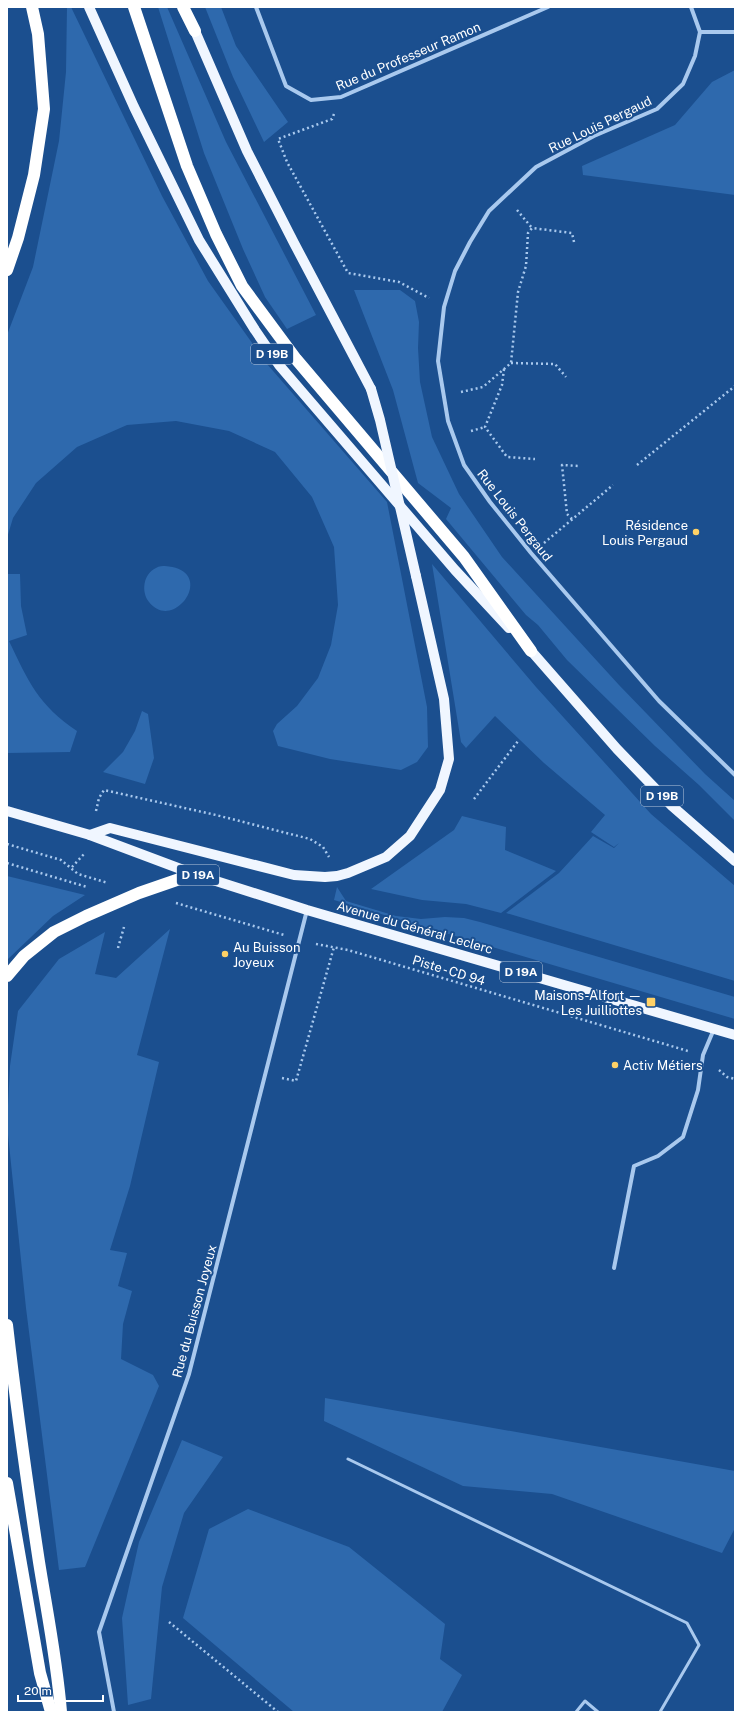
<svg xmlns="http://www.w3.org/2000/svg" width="742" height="1719" font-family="'Public Sans',sans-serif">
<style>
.green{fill:#2e69ad}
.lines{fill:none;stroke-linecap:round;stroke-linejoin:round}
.path{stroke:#a9c9ee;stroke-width:2.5;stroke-dasharray:2 3;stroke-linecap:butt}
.lane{stroke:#a9c9ee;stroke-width:3}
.street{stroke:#a9c9ee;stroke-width:4}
.primary{stroke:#f0f6ff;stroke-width:10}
.highway{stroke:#fff;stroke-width:12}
.primary-bridge{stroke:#f0f6ff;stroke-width:10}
.poi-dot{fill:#ffd166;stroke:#1b4f8f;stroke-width:1.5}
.labels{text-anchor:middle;stroke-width:4;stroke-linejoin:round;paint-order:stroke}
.shield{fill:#1b4f8f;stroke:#bbcadd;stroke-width:1}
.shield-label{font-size:12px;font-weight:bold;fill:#fff}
.street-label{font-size:13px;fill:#fff;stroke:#1b4f8f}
.poi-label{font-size:13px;fill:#fff;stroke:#1b4f8f;text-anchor:end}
</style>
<rect width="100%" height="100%" fill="#1b4f8f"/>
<!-- green -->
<g class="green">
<path d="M 67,7 L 71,7 L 162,196 L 208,281 L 267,364 L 387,502 L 427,707 L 428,747 L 417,762 L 401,770 L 330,759 L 278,746 L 273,731 L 277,724 L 297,706 L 318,678 L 331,645 L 338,605 L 334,547 L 312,497 L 275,452 L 229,431 L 176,421 L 127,425 L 77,447 L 36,483 L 13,518 L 7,538 L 7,335 L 33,267 L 59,141 L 66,72 Z"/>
<path d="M 158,7 L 167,7 L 226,142 L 316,315 L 287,329 L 265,297 L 243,249 L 204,153 Z"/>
<path d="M 205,7 L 221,7 L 236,46 L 288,122 L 264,142 L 233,77 Z"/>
<path d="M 735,70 L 735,195 L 583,175 L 582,166 L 675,125 L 712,82 Z"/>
<path d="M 354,290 L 400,290 L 415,301 L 419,322 L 418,348 L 420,382 L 432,437 L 459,494 L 502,557 L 619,685 L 705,774 L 735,801 L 735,821 L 699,785 L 655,746 L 567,660 L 538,625 L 526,615 L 446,519 L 451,508 L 418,483 L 393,390 Z"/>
<path d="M 432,564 L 536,687 L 651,814 L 735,886 L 735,981 L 506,913 L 559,873 L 593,836 L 614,848 L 619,843 L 614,847 L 591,832 L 605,815 L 544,763 L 495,716 L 466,748 L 461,742 Z"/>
<path d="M 165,566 C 219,570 174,634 149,602 C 141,592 143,574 156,568 C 159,566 163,566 165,566 Z"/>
<path d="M 7,574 L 20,574 L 21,606 L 27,635 L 9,641 C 28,681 39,706 77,731 L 70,752 L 7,753 Z"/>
<path d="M 142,711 L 148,714 L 154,758 L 145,784 L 103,772 L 123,752 L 135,731 Z"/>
<path d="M 462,816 L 506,827 L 505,850 L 556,871 L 501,913 L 466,904 L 422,900 L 371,889 L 454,830 Z"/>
<path d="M 7,876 L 85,895 L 53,916 L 7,960 Z"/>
<path d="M 337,887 L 346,901 L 396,916 L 421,919 L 445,917 L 464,918 L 480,922 L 735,997 L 735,1019 L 334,900 Z"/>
<path d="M 170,929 L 137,1055 L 159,1062 L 130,1186 L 110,1250 L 127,1253 L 118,1286 L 132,1291 L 123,1324 L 121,1359 L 153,1375 L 159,1386 L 85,1567 L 59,1570 L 26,1308 L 7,1125 L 10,1066 L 18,1011 L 59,959 L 105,932 L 95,974 L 116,978 Z"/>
<path d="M 325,1398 L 735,1471 L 735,1528 L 722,1553 L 552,1494 L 463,1486 L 324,1421 Z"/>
<path d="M 182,1440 L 223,1457 L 184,1513 L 162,1587 L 151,1699 L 128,1705 L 122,1618 L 139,1542 Z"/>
<path d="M 248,1509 L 349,1547 L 445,1624 L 440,1659 L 462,1675 L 442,1712 L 294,1712 L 183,1618 L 209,1529 Z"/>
</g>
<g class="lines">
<!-- path -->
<g class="path">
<path d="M 334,114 L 332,119 L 278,139 L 287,162 L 348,273 L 399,282 L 429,298"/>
<path d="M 517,210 L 532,228"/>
<path d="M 511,363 L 555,364 L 566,377"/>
<path d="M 504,369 L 502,385 L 485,427 L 507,457 L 535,459"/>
<path d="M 461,392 L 483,387 L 511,363 L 518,292 L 526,266 L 528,233 L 532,228 L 572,233 L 574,242"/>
<path d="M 471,431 L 485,427"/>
<path d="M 637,465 L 735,386"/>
<path d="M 572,519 L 567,514 L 562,465 L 579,466"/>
<path d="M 544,543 L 613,485"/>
<path d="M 474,799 L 518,741"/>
<path d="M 96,811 L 99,798 L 104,790 L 216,815 L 310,839 L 323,847 L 329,857"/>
<path d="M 7,844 L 61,860 L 78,874 L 108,883"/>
<path d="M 7,863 L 87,887"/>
<path d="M 72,867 L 84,854"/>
<path d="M 176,903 L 284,935"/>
<path d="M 316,944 L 348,950 L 688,1051"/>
<path d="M 118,948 L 124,927"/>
<path d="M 719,1070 L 727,1077 L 735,1079"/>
<path d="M 282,1078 L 296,1081 L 334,947"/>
<path d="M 169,1622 L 278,1712"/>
</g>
<!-- lane -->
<g class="lane">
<path d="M 348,1459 L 687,1623 L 699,1645 L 660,1712"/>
<path d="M 576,1712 L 585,1701 L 598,1712"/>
</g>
<!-- street -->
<g class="street">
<path d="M 256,7 L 286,86 L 311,100 L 341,97 L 548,7"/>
<path d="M 691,7 L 700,32 L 735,32"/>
<path d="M 700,32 L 695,56 L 683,84 L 657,109 L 594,136 L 536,167 L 489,211 L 470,242 L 455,271 L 444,307 L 438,361 L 448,421 L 464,465 L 490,502 L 531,553 L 659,701 L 735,775"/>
<path d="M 614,1268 L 634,1166 L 658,1156 L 683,1137 L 698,1090 L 703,1055 L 714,1029"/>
<path d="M 114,1712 L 99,1632 L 189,1374 L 307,910"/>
</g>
<!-- primary -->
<g class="primary">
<path d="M 89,7 L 134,107 L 199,240 L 255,330 L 279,365 L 303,393 L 455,570 L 509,628"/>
<path d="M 195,31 L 247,151 L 294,243 L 371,389"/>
<path d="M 526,645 L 617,749 L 672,806 L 735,861"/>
<path d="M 7,811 L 90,835 L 194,874 L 307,910 L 735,1035"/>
<path d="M 90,835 L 110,828 L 294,875 L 325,877 L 337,876 L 348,873 L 386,857 L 410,836 L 440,790 L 449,759 L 444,699 L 416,576"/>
</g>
<!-- highway -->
<g class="highway">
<path d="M 134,7 L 187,166 L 216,234 L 242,286 L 296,359 L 464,557 L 531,651"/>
<path d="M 183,7 L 195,31"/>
<path d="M 7,270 L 18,238 L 34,175 L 44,109 L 38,34 L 32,7"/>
<path d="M 7,976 L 24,956 L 54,932 L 86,916 L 139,893 L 194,874"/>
<path d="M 7,1325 C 16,1404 27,1483 39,1562 C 47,1612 57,1661 61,1712"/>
<path d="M 7,1483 L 40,1673 L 51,1712"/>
</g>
<!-- primary-bridge -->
<path class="primary-bridge" d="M 371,389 L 380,420 L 416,576"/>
</g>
<!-- markers -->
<g class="poi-dot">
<circle cx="696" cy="532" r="4"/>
<circle cx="225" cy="954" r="4"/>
<rect x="646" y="997" width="10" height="10" rx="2"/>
<circle cx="615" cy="1065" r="4"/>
</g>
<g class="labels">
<!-- shield labels -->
<g class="shield">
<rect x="251" y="344" width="42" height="20" rx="3"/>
<rect x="641" y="786" width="42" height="20" rx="3"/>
<rect x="177" y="865" width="42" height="20" rx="3"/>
<rect x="500" y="962" width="42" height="20" rx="3"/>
</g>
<g class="shield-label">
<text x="272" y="358">D 19B</text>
<text x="662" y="800">D 19B</text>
<text x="198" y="879">D 19A</text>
<text x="521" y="976">D 19A</text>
</g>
<!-- street labels -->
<g class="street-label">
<text transform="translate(408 56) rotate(-23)" y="5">Rue du Professeur Ramon</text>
<text transform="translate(600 124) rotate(-26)" y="5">Rue Louis Pergaud</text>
<text transform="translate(515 515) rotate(52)" y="5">Rue Louis Pergaud</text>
<text transform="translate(415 927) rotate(16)" y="5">Avenue du Général Leclerc</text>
<text transform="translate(449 970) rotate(17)" y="5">Piste - CD 94</text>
<text transform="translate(194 1311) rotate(-75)" y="5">Rue du Buisson Joyeux</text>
</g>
<!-- poi labels -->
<g class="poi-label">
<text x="688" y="530">Résidence<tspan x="688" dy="15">Louis Pergaud</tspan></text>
<text x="233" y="952" text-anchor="start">Au Buisson<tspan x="233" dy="15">Joyeux</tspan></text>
<text x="642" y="1000">Maisons-Alfort —<tspan x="642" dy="15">Les Juilliottes</tspan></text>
<text x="623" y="1070" text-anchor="start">Activ Métiers</text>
</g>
</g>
<!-- border -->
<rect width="742" height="1719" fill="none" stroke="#ffffff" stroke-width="16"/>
<!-- scale -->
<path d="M18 1695v6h85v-6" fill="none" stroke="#ffffff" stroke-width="2"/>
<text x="24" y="1695" font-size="12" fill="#ffffff" stroke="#1b4f8f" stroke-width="3" paint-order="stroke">20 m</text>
</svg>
